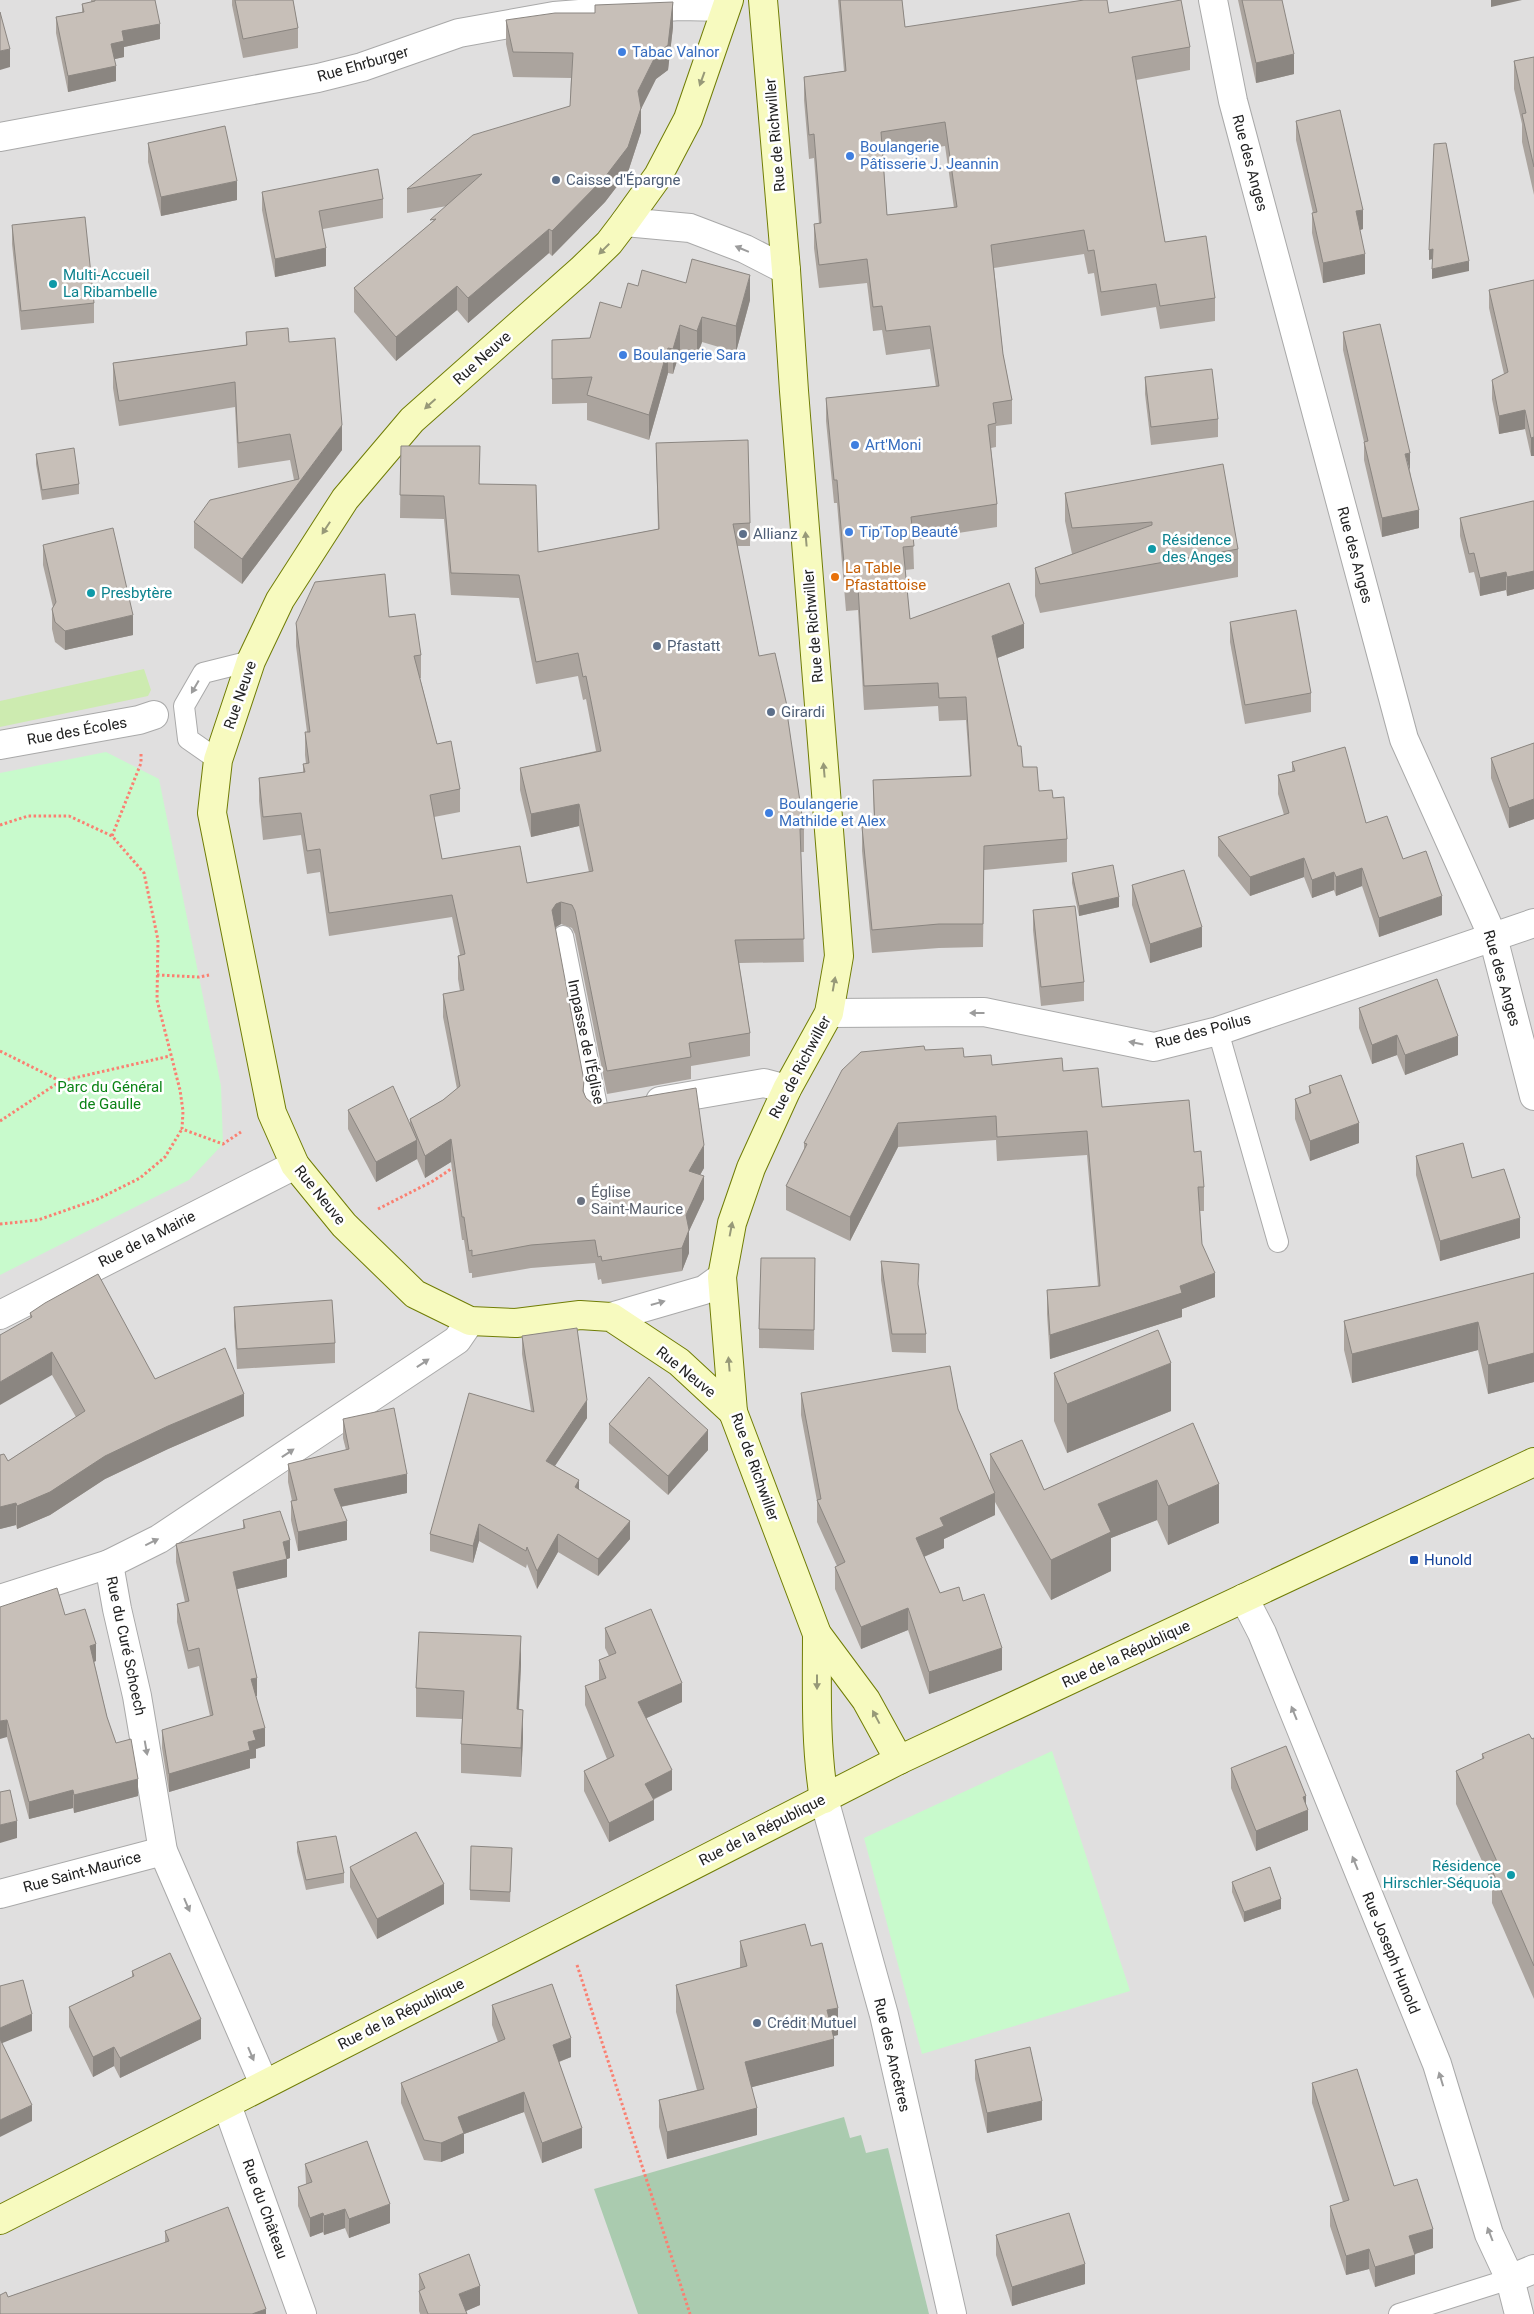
<svg xmlns="http://www.w3.org/2000/svg" width="1534" height="2314" font-family="Roboto,sans-serif">
<style>
.residential{fill:#e0dfdf}
.grass{fill:#cdebb0}
.cemetery{fill:#aacbaf}
.park{fill:#c8facc}
.lines{fill:none;stroke-linecap:round;stroke-linejoin:round}
.lane-casing{stroke:#a9a9a9;stroke-width:22}
.street-casing{stroke:#a9a9a9;stroke-width:30}
.secondary-casing{stroke:#707d05;stroke-width:30}
.path{stroke:#fa8072;stroke-width:3;stroke-dasharray:2.5 2.5;stroke-linecap:butt}
.lane{stroke:#fff;stroke-width:20}
.street{stroke:#fff;stroke-width:28}
.secondary{stroke:#f7fabf;stroke-width:28}
.wall{fill:#aba49e;fill-rule:evenodd}
.shaded-wall{fill:#8b8681}
.building{fill:#c7bfb8;stroke:#8b8681;fill-rule:evenodd}
.oneway{fill:#979978}
.oneway2{fill:#9c9c9c}
.shop-dot{fill:#3f7fe0;stroke:#fff;stroke-width:2}
.service-dot{fill:#5c6f8a;stroke:#fff;stroke-width:2}
.culture-dot{fill:#0f9aa8;stroke:#fff;stroke-width:2}
.food-dot{fill:#e8710a;stroke:#fff;stroke-width:2}
.worship-dot{fill:#6b7280;stroke:#fff;stroke-width:2}
.transit-dot{fill:#1a4fb4;stroke:#fff;stroke-width:2}
.labels{text-anchor:middle;stroke-width:5;stroke-linejoin:round;paint-order:stroke}
.shop-label{font-size:15px;fill:#366cbe;stroke:#fff;text-anchor:start}
.street-label{font-size:15px;fill:#222;stroke:#fff}
.service-label{font-size:15px;fill:#4e5e75;stroke:#fff;text-anchor:start}
.culture-label{font-size:15px;fill:#0d838f;stroke:#fff;text-anchor:start}
.food-label{font-size:15px;fill:#c56008;stroke:#fff;text-anchor:start}
.park-label{font-size:15px;fill:#0c8416;stroke:#fff}
.worship-label{font-size:15px;fill:#5b616d;stroke:#fff;text-anchor:start}
.transit-label{font-size:15px;fill:#164399;stroke:#fff;text-anchor:start}
</style>
<rect width="100%" height="100%" fill="#f2efe9"/>
<!-- residential -->
<rect class="residential" x="0" y="0" width="1534" height="2314"/>
<!-- grass -->
<path class="grass" d="M 144,669 L 151,690 L 148,696 L 0,727 L 0,701 Z"/>
<!-- cemetery -->
<path class="cemetery" d="M 844,2117 L 850,2138 L 861,2135 L 866,2153 L 888,2148 L 929,2314 L 638,2314 L 594,2189 Z"/>
<!-- park -->
<g class="park">
<path d="M 106,752 L 159,779 L 221,1086 L 223,1144 L 189,1180 L 0,1275 L 0,773 Z"/>
<path d="M 1052,1751 L 1130,1991 L 922,2054 L 864,1838 Z"/>
</g>
<g class="lines">
<defs>
<g id="lane">
<path d="M 218,760 L 188,739 L 184,706 L 203,673 L 251,661"/>
<path d="M 563,936 L 598,1111"/>
<path d="M 1218,1031 L 1278,1242"/>
<path d="M 1399,2314 L 1510,2279"/>
</g>
<g id="street">
<path d="M 1213,0 L 1233,101 L 1404,739 L 1493,937 L 1534,1096"/>
<path d="M 0,137 L 318,78 L 362,67 L 459,33 L 554,16 L 679,6 L 726,7"/>
<path d="M 625,222 L 690,228 L 745,249 L 786,270"/>
<path d="M 0,745 L 139,720 L 154,715"/>
<path d="M 829,1013 L 984,1012 L 1154,1047 L 1218,1031 L 1534,923"/>
<path d="M 660,1101 L 764,1083 L 787,1089"/>
<path d="M 0,1315 L 295,1165"/>
<path d="M 611,1317 L 704,1290 L 722,1277"/>
<path d="M 109,1564 L 117,1609 L 137,1696 L 163,1851 L 264,2084"/>
<path d="M 1244,1598 L 1262,1633 L 1437,2064 L 1489,2234 L 1510,2279 L 1519,2314"/>
<path d="M 0,1599 L 109,1564 L 159,1539 L 457,1340 L 470,1321"/>
<path d="M 824,1799 L 884,2015 L 952,2314"/>
<path d="M 0,1894 L 163,1851"/>
<path d="M 227,2105 L 302,2314"/>
<path d="M 1510,2279 L 1534,2269"/>
</g>
<g id="secondary">
<path d="M 729,0 L 688,119 L 658,176 L 625,222 L 609,243 L 581,270 L 412,420 L 345,499 L 280,600 L 251,661 L 218,760 L 212,813 L 272,1113 L 295,1165 L 344,1225 L 415,1294 L 470,1321 L 516,1323 L 580,1315 L 611,1317 L 679,1362 L 733,1412"/>
<path d="M 763,0 L 786,270 L 794,391 L 839,956 L 829,1013 L 787,1089 L 751,1168 L 732,1223 L 722,1277 L 733,1412 L 817,1634 L 866,1700 L 899,1760"/>
<path d="M 817,1634 C 817,1689 815,1744 824,1799"/>
<path d="M 0,2220 L 899,1760 L 1534,1462"/>
</g>
</defs>
<!-- lane casing -->
<use href="#lane" class="lane-casing"/>
<!-- street casing -->
<use href="#street" class="street-casing"/>
<!-- secondary casing -->
<use href="#secondary" class="secondary-casing"/>
<!-- path -->
<g class="path">
<path d="M 141,754 L 141,763 L 112,836 L 144,873 L 158,940 L 157,1000 L 180,1090 L 183,1111 L 182,1129 L 223,1144 L 241,1132"/>
<path d="M 0,825 L 28,816 L 69,816 L 112,836"/>
<path d="M 157,975 L 199,977 L 209,975"/>
<path d="M 0,1051 L 60,1081"/>
<path d="M 0,1121 L 61,1081 L 170,1056"/>
<path d="M 378,1209 L 433,1181 L 454,1167"/>
<path d="M 0,1224 L 38,1220 L 98,1199 L 140,1178 L 165,1157 L 182,1129"/>
<path d="M 577,1965 L 690,2314"/>
</g>
<!-- lane -->
<use href="#lane" class="lane"/>
<!-- street -->
<use href="#street" class="street"/>
<!-- secondary -->
<use href="#secondary" class="secondary"/>
</g>
<!-- wall -->
<g class="wall">
<path d="M 91,0 L 155,0 L 160,39 L 124,47 L 124,57 L 114,59 L 116,81 L 68,92 L 56,33 L 56,17 L 82,12 L 82,4 L 91,2 Z"/>
<path d="M 232,0 L 293,0 L 298,28 L 298,48 L 243,58 L 232,5 Z"/>
<path d="M 838,0 L 902,0 L 905,27 L 1109,13 L 1190,47 L 1190,70 L 1136,80 L 1165,242 L 1215,298 L 1215,321 L 1160,329 L 1156,307 L 1101,316 L 1094,273 L 1088,274 L 1084,254 L 994,268 L 1003,354 L 1012,400 L 1012,424 L 996,426 L 996,447 L 991,448 L 997,504 L 997,527 L 913,540 L 914,569 L 905,570 L 910,619 L 1024,648 L 997,658 L 1023,767 L 1039,791 L 1053,798 L 1067,839 L 1067,862 L 984,870 L 983,947 L 939,948 L 872,953 L 862,851 L 862,827 L 874,827 L 873,780 L 970,776 L 966,720 L 939,721 L 938,706 L 864,710 L 858,610 L 846,611 L 837,503 L 834,503 L 826,421 L 826,398 L 936,387 L 930,349 L 886,355 L 882,330 L 873,331 L 867,283 L 819,288 L 814,248 L 814,224 L 819,224 L 814,158 L 809,159 L 804,100 L 804,77 L 844,71 ZM 945,146 L 954,208 L 887,215 L 883,155 Z"/>
<path d="M 1238,0 L 1282,0 L 1294,74 L 1256,83 Z"/>
<path d="M 506,20 L 673,27 L 668,70 L 656,79 L 641,109 L 641,132 L 628,172 L 605,202 L 552,256 L 549,253 L 468,323 L 457,310 L 396,361 L 354,312 L 354,288 L 430,224 L 447,206 L 407,213 L 407,189 L 570,106 L 571,78 L 513,77 L 506,44 Z"/>
<path d="M 1534,57 L 1534,195 L 1522,142 L 1522,124 L 1514,89 L 1514,61 Z"/>
<path d="M 1296,121 L 1363,229 L 1360,230 L 1365,274 L 1323,283 L 1312,233 L 1312,213 L 1313,213 L 1296,140 Z"/>
<path d="M 148,143 L 237,200 L 161,216 L 148,162 Z"/>
<path d="M 262,192 L 383,199 L 383,218 L 323,229 L 326,266 L 275,277 L 262,210 Z"/>
<path d="M 12,225 L 94,303 L 94,323 L 21,330 L 12,244 Z"/>
<path d="M 1534,280 L 1534,456 L 1531,456 L 1525,429 L 1499,434 L 1492,399 L 1492,380 L 1504,374 L 1489,308 L 1489,290 Z"/>
<path d="M 686,283 L 750,300 L 736,352 L 702,342 L 697,356 L 680,351 L 673,374 L 668,373 L 649,440 L 587,420 L 587,403 L 552,404 L 552,340 L 590,338 L 621,308 L 638,286 Z"/>
<path d="M 246,332 L 289,342 L 342,450 L 242,584 L 194,548 L 194,522 L 294,480 L 290,460 L 238,468 L 235,407 L 119,426 L 113,388 L 113,363 L 246,345 Z"/>
<path d="M 1343,332 L 1410,471 L 1419,528 L 1382,537 L 1364,460 L 1364,442 L 1343,350 Z"/>
<path d="M 1145,377 L 1218,419 L 1218,437 L 1151,445 L 1145,394 Z"/>
<path d="M 656,443 L 750,523 L 750,546 L 737,546 L 759,656 L 787,717 L 804,829 L 804,852 L 801,852 L 804,962 L 739,963 L 750,1033 L 750,1056 L 691,1066 L 691,1079 L 607,1094 L 575,934 L 572,928 L 561,924 L 556,927 L 555,928 L 584,1095 L 586,1098 L 592,1103 L 704,1168 L 700,1175 L 704,1199 L 689,1231 L 689,1253 L 682,1271 L 602,1284 L 601,1279 L 598,1280 L 595,1263 L 531,1268 L 472,1278 L 472,1273 L 469,1273 L 464,1240 L 462,1240 L 451,1162 L 425,1178 L 417,1159 L 376,1182 L 348,1129 L 348,1110 L 410,1124 L 410,1119 L 443,1100 L 457,1089 L 443,1017 L 443,994 L 460,991 L 458,979 L 458,956 L 460,955 L 452,917 L 329,936 L 320,872 L 307,874 L 301,835 L 263,840 L 259,801 L 259,778 L 303,773 L 303,764 L 306,764 L 305,755 L 305,732 L 307,732 L 296,646 L 296,623 L 389,617 L 421,655 L 421,678 L 420,678 L 437,744 L 460,789 L 460,812 L 434,817 L 442,859 L 527,883 L 589,872 L 579,826 L 531,837 L 520,790 L 520,768 L 596,751 L 586,699 L 583,700 L 578,676 L 536,684 L 519,598 L 451,595 L 444,519 L 400,518 L 401,446 L 480,484 L 538,552 L 658,529 Z"/>
<path d="M 36,454 L 79,484 L 79,494 L 42,500 L 36,464 Z"/>
<path d="M 1065,493 L 1238,549 L 1238,577 L 1040,613 L 1035,596 L 1035,568 L 1072,554 L 1065,521 Z"/>
<path d="M 1533,501 L 1534,501 L 1534,589 L 1507,596 L 1506,590 L 1480,596 L 1474,572 L 1469,573 L 1460,536 L 1460,518 Z"/>
<path d="M 43,545 L 133,635 L 65,650 L 55,642 L 52,629 L 52,609 L 53,607 L 43,565 Z"/>
<path d="M 1230,622 L 1311,693 L 1311,712 L 1245,724 L 1230,642 Z"/>
<path d="M 1534,743 L 1534,819 L 1509,828 L 1491,778 L 1491,758 Z"/>
<path d="M 1292,762 L 1366,823 L 1403,859 L 1442,915 L 1379,937 L 1362,886 L 1336,896 L 1334,890 L 1312,898 L 1304,877 L 1250,896 L 1218,856 L 1218,837 L 1284,815 L 1278,794 L 1278,775 L 1292,771 Z"/>
<path d="M 1072,873 L 1119,907 L 1079,916 L 1072,883 Z"/>
<path d="M 1132,885 L 1202,947 L 1150,963 L 1132,905 Z"/>
<path d="M 1033,910 L 1084,982 L 1084,1001 L 1041,1006 L 1033,930 Z"/>
<path d="M 1359,1008 L 1458,1055 L 1405,1075 L 1397,1055 L 1372,1064 L 1359,1028 Z"/>
<path d="M 925,1050 L 964,1057 L 992,1065 L 1063,1071 L 1102,1107 L 1194,1152 L 1204,1187 L 1204,1211 L 1200,1211 L 1202,1244 L 1215,1297 L 1182,1309 L 1182,1317 L 1050,1359 L 1047,1314 L 1047,1290 L 1098,1286 L 1087,1155 L 997,1161 L 996,1140 L 898,1147 L 850,1241 L 786,1210 L 786,1186 L 804,1149 L 804,1143 Z"/>
<path d="M 1309,1086 L 1359,1143 L 1310,1161 L 1295,1119 L 1295,1099 L 1309,1094 Z"/>
<path d="M 1416,1156 L 1472,1178 L 1520,1238 L 1440,1261 L 1416,1175 Z"/>
<path d="M 815,1258 L 814,1350 L 759,1348 L 759,1329 Z"/>
<path d="M 881,1261 L 918,1288 L 926,1334 L 926,1353 L 892,1352 L 881,1280 Z"/>
<path d="M 1534,1273 L 1534,1382 L 1488,1394 L 1478,1350 L 1352,1383 L 1344,1350 L 1344,1321 Z"/>
<path d="M 234,1307 L 335,1343 L 335,1363 L 237,1369 L 234,1326 Z"/>
<path d="M 30,1313 L 155,1379 L 244,1416 L 168,1449 L 105,1479 L 50,1515 L 17,1529 L 16,1525 L 0,1529 L 0,1455 L 8,1461 L 76,1417 L 52,1375 L 30,1318 Z"/>
<path d="M 522,1336 L 587,1418 L 555,1466 L 579,1490 L 630,1539 L 598,1576 L 558,1552 L 537,1589 L 527,1564 L 526,1568 L 479,1541 L 473,1563 L 430,1551 L 430,1534 L 531,1411 L 522,1354 Z"/>
<path d="M 1054,1373 L 1171,1411 L 1067,1453 L 1054,1421 Z"/>
<path d="M 801,1393 L 958,1409 L 990,1482 L 990,1454 L 1044,1490 L 1193,1423 L 1219,1523 L 1168,1545 L 1157,1520 L 1111,1538 L 1111,1571 L 1051,1600 L 995,1502 L 995,1515 L 944,1539 L 944,1548 L 924,1557 L 940,1593 L 963,1601 L 1002,1670 L 929,1694 L 908,1630 L 861,1649 L 835,1589 L 835,1567 L 837,1566 L 817,1522 L 817,1501 L 801,1415 Z"/>
<path d="M 343,1419 L 407,1493 L 341,1507 L 347,1540 L 298,1551 L 291,1520 L 291,1501 L 292,1501 L 288,1482 L 288,1464 L 346,1450 L 343,1438 Z"/>
<path d="M 609,1424 L 708,1450 L 668,1495 L 609,1443 Z"/>
<path d="M 243,1520 L 290,1558 L 287,1559 L 287,1577 L 237,1589 L 257,1696 L 256,1696 L 265,1746 L 256,1749 L 256,1758 L 250,1759 L 250,1768 L 169,1792 L 162,1748 L 162,1730 L 210,1716 L 199,1666 L 188,1669 L 177,1622 L 177,1604 L 185,1602 L 176,1562 L 176,1544 L 243,1529 Z"/>
<path d="M 0,1607 L 65,1615 L 96,1661 L 94,1662 L 107,1717 L 116,1743 L 138,1796 L 74,1813 L 73,1808 L 29,1819 L 7,1737 Z"/>
<path d="M 605,1628 L 682,1702 L 646,1718 L 672,1790 L 653,1800 L 654,1820 L 609,1842 L 584,1791 L 584,1771 L 607,1759 L 585,1705 L 585,1686 L 599,1680 L 599,1660 L 609,1656 L 605,1648 Z"/>
<path d="M 521,1665 L 519,1710 L 523,1739 L 521,1777 L 461,1773 L 461,1744 L 462,1719 L 416,1717 L 416,1688 Z"/>
<path d="M 1534,1738 L 1534,1999 L 1492,1903 L 1492,1883 L 1456,1804 L 1456,1771 L 1482,1759 L 1482,1754 Z"/>
<path d="M 1231,1768 L 1306,1805 L 1308,1830 L 1256,1851 L 1231,1788 Z"/>
<path d="M 297,1842 L 344,1873 L 344,1883 L 306,1890 L 297,1852 Z"/>
<path d="M 512,1848 L 510,1902 L 470,1900 L 470,1890 Z"/>
<path d="M 350,1867 L 444,1904 L 377,1939 L 350,1887 Z"/>
<path d="M 1232,1882 L 1281,1909 L 1244,1922 L 1232,1892 Z"/>
<path d="M 740,1941 L 811,1946 L 838,2035 L 834,2036 L 834,2066 L 752,2087 L 757,2135 L 667,2159 L 659,2127 L 659,2100 L 697,2090 L 676,2012 L 676,1985 L 740,1968 Z"/>
<path d="M 132,1971 L 201,2039 L 120,2078 L 114,2066 L 93,2077 L 69,2027 L 69,2007 L 132,1977 Z"/>
<path d="M 492,2005 L 571,2057 L 559,2062 L 582,2148 L 542,2163 L 524,2112 L 464,2134 L 464,2153 L 441,2162 L 424,2160 L 401,2103 L 401,2083 L 498,2042 L 492,2025 Z"/>
<path d="M 975,2060 L 1042,2120 L 987,2133 L 975,2079 Z"/>
<path d="M 1312,2083 L 1394,2186 L 1433,2248 L 1415,2254 L 1415,2274 L 1375,2287 L 1369,2269 L 1346,2275 L 1330,2226 L 1330,2206 L 1343,2202 L 1312,2103 Z"/>
<path d="M 305,2164 L 390,2223 L 349,2238 L 345,2228 L 324,2235 L 323,2232 L 310,2237 L 298,2206 L 298,2187 L 306,2184 Z"/>
<path d="M 165,2231 L 266,2314 L 8,2297 L 165,2243 Z"/>
<path d="M 996,2235 L 1085,2284 L 1012,2306 L 996,2255 Z"/>
<path d="M 419,2274 L 480,2305 L 466,2311 L 467,2314 L 420,2314 L 419,2311 Z"/>
</g>
<!-- shaded-wall -->
<g class="shaded-wall">
<path d="M 1491,0 L 1522,0 L 1491,7 Z"/>
<path d="M 673,2 L 673,27 L 668,70 L 656,79 L 641,109 L 641,132 L 628,172 L 605,202 L 552,256 L 552,231 Z"/>
<path d="M 160,24 L 160,39 L 124,47 L 124,57 L 111,60 L 111,44 L 122,31 Z"/>
<path d="M 10,49 L 10,67 L 0,70 L 0,51 Z"/>
<path d="M 1294,54 L 1294,74 L 1256,83 L 1256,63 Z"/>
<path d="M 116,66 L 116,81 L 68,92 L 68,76 Z"/>
<path d="M 237,181 L 237,200 L 161,216 L 161,197 Z"/>
<path d="M 1363,210 L 1363,229 L 1356,231 L 1356,211 Z"/>
<path d="M 549,229 L 549,253 L 468,323 L 468,298 Z"/>
<path d="M 326,248 L 326,266 L 275,277 L 275,259 Z"/>
<path d="M 1433,249 L 1433,259 L 1429,260 L 1429,250 Z"/>
<path d="M 1365,254 L 1365,274 L 1323,283 L 1323,263 Z"/>
<path d="M 1469,261 L 1469,271 L 1432,279 L 1432,269 Z"/>
<path d="M 750,275 L 750,300 L 736,352 L 736,326 Z"/>
<path d="M 457,286 L 457,310 L 396,361 L 396,337 Z"/>
<path d="M 702,317 L 702,342 L 697,356 L 697,331 Z"/>
<path d="M 680,325 L 680,351 L 673,374 L 673,349 Z"/>
<path d="M 668,348 L 668,373 L 649,440 L 649,415 Z"/>
<path d="M 1525,410 L 1525,429 L 1499,434 L 1499,416 Z"/>
<path d="M 342,425 L 342,450 L 242,584 L 242,559 Z"/>
<path d="M 1534,437 L 1534,456 L 1531,456 L 1531,438 Z"/>
<path d="M 1410,453 L 1410,471 L 1405,454 Z"/>
<path d="M 1419,510 L 1419,528 L 1382,537 L 1382,518 Z"/>
<path d="M 1534,571 L 1534,589 L 1507,596 L 1507,577 Z"/>
<path d="M 1506,572 L 1506,590 L 1480,596 L 1480,578 Z"/>
<path d="M 133,615 L 133,635 L 65,650 L 65,631 Z"/>
<path d="M 1024,624 L 1024,648 L 992,660 L 992,636 Z"/>
<path d="M 1534,799 L 1534,819 L 1509,828 L 1509,808 Z"/>
<path d="M 579,804 L 579,826 L 531,837 L 531,814 Z"/>
<path d="M 1304,858 L 1304,877 L 1250,896 L 1250,877 Z"/>
<path d="M 1362,868 L 1362,886 L 1336,896 L 1336,877 Z"/>
<path d="M 1334,872 L 1334,890 L 1312,898 L 1312,880 Z"/>
<path d="M 1442,896 L 1442,915 L 1379,937 L 1379,918 Z"/>
<path d="M 1119,897 L 1119,907 L 1079,916 L 1079,906 Z"/>
<path d="M 561,902 L 561,924 L 556,927 L 552,933 L 552,910 L 556,904 Z"/>
<path d="M 1202,927 L 1202,947 L 1150,963 L 1150,944 Z"/>
<path d="M 1397,1035 L 1397,1055 L 1372,1064 L 1372,1045 Z"/>
<path d="M 1458,1036 L 1458,1055 L 1405,1075 L 1405,1055 Z"/>
<path d="M 898,1123 L 898,1147 L 850,1241 L 850,1217 Z"/>
<path d="M 1359,1123 L 1359,1143 L 1310,1161 L 1310,1141 Z"/>
<path d="M 451,1139 L 451,1162 L 425,1178 L 425,1156 Z"/>
<path d="M 417,1140 L 417,1159 L 376,1182 L 376,1162 Z"/>
<path d="M 704,1145 L 704,1168 L 689,1194 L 689,1171 Z"/>
<path d="M 704,1176 L 704,1199 L 689,1231 L 689,1253 L 682,1271 L 682,1248 L 686,1215 Z"/>
<path d="M 1520,1218 L 1520,1238 L 1440,1261 L 1440,1241 Z"/>
<path d="M 1215,1273 L 1215,1297 L 1182,1309 L 1182,1317 L 1050,1359 L 1050,1335 Z"/>
<path d="M 1478,1322 L 1478,1350 L 1352,1383 L 1352,1354 Z"/>
<path d="M 52,1352 L 52,1375 L 0,1405 L 0,1382 Z"/>
<path d="M 1534,1353 L 1534,1382 L 1488,1394 L 1488,1365 Z"/>
<path d="M 1171,1363 L 1171,1411 L 1067,1453 L 1067,1404 Z"/>
<path d="M 244,1394 L 244,1416 L 168,1449 L 105,1479 L 50,1515 L 17,1529 L 17,1506 L 105,1456 L 168,1426 Z"/>
<path d="M 587,1400 L 587,1418 L 546,1479 L 546,1461 Z"/>
<path d="M 708,1430 L 708,1450 L 668,1495 L 668,1476 Z"/>
<path d="M 407,1474 L 407,1493 L 334,1508 L 334,1489 Z"/>
<path d="M 579,1480 L 579,1497 L 575,1487 Z"/>
<path d="M 1157,1480 L 1157,1520 L 1111,1538 L 1111,1571 L 1051,1600 L 1051,1560 L 1098,1504 Z"/>
<path d="M 1219,1484 L 1219,1523 L 1168,1545 L 1168,1506 Z"/>
<path d="M 995,1493 L 995,1515 L 944,1539 L 944,1548 L 916,1560 L 916,1538 L 940,1518 Z"/>
<path d="M 16,1503 L 16,1525 L 0,1529 L 0,1507 Z"/>
<path d="M 347,1521 L 347,1540 L 298,1551 L 298,1532 Z"/>
<path d="M 630,1521 L 630,1539 L 598,1576 L 598,1559 Z"/>
<path d="M 479,1524 L 479,1541 L 473,1563 L 473,1546 Z"/>
<path d="M 558,1534 L 558,1552 L 537,1589 L 537,1571 Z"/>
<path d="M 290,1540 L 290,1558 L 287,1559 L 287,1577 L 233,1590 L 233,1572 L 283,1542 Z"/>
<path d="M 908,1608 L 908,1630 L 861,1649 L 861,1627 Z"/>
<path d="M 521,1636 L 521,1665 L 517,1738 L 517,1709 Z"/>
<path d="M 96,1644 L 96,1661 L 90,1663 L 90,1646 Z"/>
<path d="M 1002,1648 L 1002,1670 L 929,1694 L 929,1672 Z"/>
<path d="M 257,1678 L 257,1696 L 251,1697 L 251,1679 Z"/>
<path d="M 682,1683 L 682,1702 L 638,1722 L 638,1702 Z"/>
<path d="M 523,1710 L 523,1739 L 521,1777 L 521,1748 Z"/>
<path d="M 7,1720 L 7,1737 L 0,1739 L 0,1721 Z"/>
<path d="M 265,1728 L 265,1746 L 256,1749 L 256,1758 L 250,1759 L 250,1768 L 169,1792 L 169,1774 L 248,1742 L 253,1731 Z"/>
<path d="M 672,1770 L 672,1790 L 645,1803 L 645,1784 Z"/>
<path d="M 138,1779 L 138,1796 L 74,1813 L 74,1795 Z"/>
<path d="M 73,1790 L 73,1808 L 29,1819 L 29,1802 Z"/>
<path d="M 1306,1796 L 1306,1811 L 1308,1810 L 1308,1830 L 1256,1851 L 1256,1831 L 1303,1797 Z"/>
<path d="M 654,1800 L 654,1820 L 609,1842 L 609,1823 Z"/>
<path d="M 17,1821 L 17,1838 L 0,1843 L 0,1825 Z"/>
<path d="M 444,1884 L 444,1904 L 377,1939 L 377,1919 Z"/>
<path d="M 1281,1899 L 1281,1909 L 1244,1922 L 1244,1912 Z"/>
<path d="M 838,2008 L 838,2035 L 827,2037 L 827,2010 Z"/>
<path d="M 32,2014 L 32,2031 L 0,2044 L 0,2028 Z"/>
<path d="M 201,2019 L 201,2039 L 120,2078 L 120,2058 Z"/>
<path d="M 571,2038 L 571,2057 L 553,2064 L 553,2045 Z"/>
<path d="M 834,2039 L 834,2066 L 745,2089 L 745,2062 Z"/>
<path d="M 114,2047 L 114,2066 L 93,2077 L 93,2057 Z"/>
<path d="M 524,2092 L 524,2112 L 464,2134 L 464,2153 L 441,2162 L 441,2143 L 458,2117 Z"/>
<path d="M 1042,2101 L 1042,2120 L 987,2133 L 987,2113 Z"/>
<path d="M 32,2105 L 32,2121 L 0,2137 L 0,2120 Z"/>
<path d="M 757,2108 L 757,2135 L 667,2159 L 667,2132 Z"/>
<path d="M 582,2128 L 582,2148 L 542,2163 L 542,2143 Z"/>
<path d="M 390,2204 L 390,2223 L 349,2238 L 349,2219 Z"/>
<path d="M 345,2209 L 345,2228 L 324,2235 L 324,2216 Z"/>
<path d="M 323,2213 L 323,2232 L 310,2237 L 310,2218 Z"/>
<path d="M 1433,2229 L 1433,2248 L 1409,2256 L 1409,2236 Z"/>
<path d="M 1369,2249 L 1369,2269 L 1346,2275 L 1346,2256 Z"/>
<path d="M 1415,2255 L 1415,2274 L 1375,2287 L 1375,2267 Z"/>
<path d="M 1085,2264 L 1085,2284 L 1012,2306 L 1012,2287 Z"/>
<path d="M 480,2286 L 480,2305 L 459,2314 L 459,2294 Z"/>
<path d="M 266,2309 L 266,2314 L 252,2314 Z"/>
</g>
<!-- building -->
<g class="building">
<path d="M 95,0 L 155,0 L 160,24 L 122,31 L 124,41 L 111,44 L 116,66 L 68,76 L 56,17 L 84,12 L 82,4 L 95,1 Z"/>
<path d="M 235,0 L 293,0 L 298,28 L 243,39 Z"/>
<path d="M 840,0 L 902,0 L 905,27 L 1084,0 L 1107,0 L 1109,13 L 1181,0 L 1190,47 L 1132,57 L 1165,242 L 1206,236 L 1215,298 L 1160,306 L 1156,284 L 1101,292 L 1094,250 L 1088,251 L 1084,230 L 991,245 L 1003,354 L 1012,400 L 993,403 L 996,423 L 988,425 L 997,504 L 911,517 L 914,546 L 903,547 L 910,619 L 1009,583 L 1024,624 L 992,636 L 1018,746 L 1021,746 L 1023,767 L 1037,767 L 1039,791 L 1052,790 L 1053,798 L 1064,797 L 1067,839 L 984,846 L 983,924 L 939,924 L 872,930 L 862,827 L 875,827 L 873,780 L 971,776 L 966,697 L 939,698 L 938,683 L 864,686 L 858,587 L 846,588 L 837,480 L 834,480 L 826,398 L 939,386 L 930,326 L 886,331 L 882,306 L 873,307 L 867,259 L 819,265 L 814,224 L 821,223 L 814,134 L 809,135 L 804,77 L 846,71 ZM 945,122 L 957,207 L 887,215 L 881,132 Z"/>
<path d="M 1242,0 L 1282,0 L 1294,54 L 1256,63 Z"/>
<path d="M 673,2 L 668,45 L 656,55 L 638,91 L 641,108 L 628,147 L 605,177 L 552,231 L 549,229 L 468,298 L 457,286 L 396,337 L 354,288 L 436,219 L 430,220 L 482,174 L 407,189 L 473,135 L 570,106 L 573,53 L 513,52 L 506,20 L 555,13 L 595,13 L 595,5 Z"/>
<path d="M 0,12 L 10,49 L 0,51 Z"/>
<path d="M 1534,57 L 1534,167 L 1522,114 L 1526,113 L 1514,61 Z"/>
<path d="M 1340,110 L 1363,210 L 1356,211 L 1365,254 L 1323,263 L 1312,213 L 1317,212 L 1296,121 Z"/>
<path d="M 225,126 L 237,181 L 161,197 L 148,143 Z"/>
<path d="M 1446,143 L 1469,261 L 1432,269 L 1433,249 L 1429,250 L 1434,144 Z"/>
<path d="M 378,169 L 383,199 L 319,211 L 326,248 L 275,259 L 262,192 Z"/>
<path d="M 85,217 L 94,303 L 21,311 L 12,225 Z"/>
<path d="M 692,259 L 750,275 L 736,326 L 702,317 L 697,331 L 680,325 L 673,349 L 668,348 L 649,415 L 587,395 L 592,377 L 552,379 L 552,340 L 590,338 L 600,302 L 621,308 L 628,283 L 638,286 L 642,270 L 686,283 Z"/>
<path d="M 1534,280 L 1534,437 L 1531,438 L 1525,410 L 1499,416 L 1492,380 L 1508,372 L 1489,290 Z"/>
<path d="M 1380,324 L 1410,453 L 1405,454 L 1419,510 L 1382,518 L 1364,442 L 1368,441 L 1343,332 Z"/>
<path d="M 288,328 L 289,342 L 335,338 L 342,425 L 242,559 L 194,522 L 210,500 L 299,479 L 290,434 L 238,443 L 235,382 L 119,401 L 113,363 L 247,345 L 246,332 Z"/>
<path d="M 1212,369 L 1218,419 L 1151,427 L 1145,377 Z"/>
<path d="M 748,440 L 750,523 L 733,524 L 759,656 L 775,653 L 787,706 L 786,706 L 804,829 L 800,829 L 804,939 L 735,940 L 750,1033 L 689,1043 L 691,1057 L 607,1071 L 575,911 L 572,905 L 561,902 L 556,904 L 552,910 L 584,1081 L 583,1091 L 586,1098 L 592,1103 L 601,1104 L 696,1088 L 704,1145 L 689,1171 L 704,1176 L 686,1215 L 689,1230 L 682,1248 L 602,1261 L 601,1256 L 598,1257 L 595,1240 L 531,1245 L 472,1256 L 472,1250 L 469,1251 L 464,1217 L 462,1217 L 451,1139 L 425,1156 L 410,1119 L 443,1100 L 460,1086 L 443,994 L 464,990 L 458,956 L 465,954 L 452,895 L 329,913 L 320,849 L 307,851 L 301,813 L 263,817 L 259,778 L 305,772 L 303,764 L 309,763 L 305,732 L 310,732 L 296,623 L 315,582 L 385,574 L 389,617 L 415,614 L 421,655 L 414,656 L 437,744 L 451,741 L 460,789 L 430,795 L 442,859 L 520,846 L 527,883 L 593,871 L 579,804 L 531,814 L 520,768 L 601,751 L 586,676 L 583,677 L 578,653 L 536,662 L 519,575 L 451,573 L 444,496 L 400,495 L 401,446 L 480,446 L 479,484 L 536,485 L 538,552 L 659,529 L 656,443 Z"/>
<path d="M 74,448 L 79,484 L 42,490 L 36,454 Z"/>
<path d="M 1223,464 L 1238,549 L 1040,584 L 1035,568 L 1152,525 L 1152,522 L 1072,528 L 1065,493 Z"/>
<path d="M 1533,501 L 1534,501 L 1534,571 L 1507,577 L 1506,572 L 1480,578 L 1474,553 L 1469,554 L 1460,518 Z"/>
<path d="M 113,528 L 133,615 L 65,631 L 55,622 L 52,609 L 56,602 L 43,545 Z"/>
<path d="M 1296,610 L 1311,693 L 1245,705 L 1230,622 Z"/>
<path d="M 1534,743 L 1534,799 L 1509,808 L 1491,758 Z"/>
<path d="M 1345,747 L 1366,823 L 1387,816 L 1403,859 L 1426,851 L 1442,896 L 1379,918 L 1362,868 L 1336,877 L 1334,872 L 1312,880 L 1304,858 L 1250,877 L 1218,837 L 1289,813 L 1278,775 L 1295,771 L 1292,762 Z"/>
<path d="M 1113,865 L 1119,897 L 1079,906 L 1072,873 Z"/>
<path d="M 1184,870 L 1202,927 L 1150,944 L 1132,885 Z"/>
<path d="M 1075,906 L 1084,982 L 1041,987 L 1033,910 Z"/>
<path d="M 1437,979 L 1458,1036 L 1405,1055 L 1397,1035 L 1372,1045 L 1359,1008 Z"/>
<path d="M 924,1046 L 925,1050 L 963,1048 L 964,1057 L 991,1055 L 992,1065 L 1062,1058 L 1063,1071 L 1098,1068 L 1102,1107 L 1189,1100 L 1194,1152 L 1201,1151 L 1204,1187 L 1198,1187 L 1202,1244 L 1215,1273 L 1180,1286 L 1182,1293 L 1050,1335 L 1047,1290 L 1100,1286 L 1087,1131 L 997,1137 L 996,1116 L 898,1123 L 850,1217 L 786,1186 L 807,1144 L 804,1143 L 842,1070 L 861,1052 Z"/>
<path d="M 1341,1075 L 1359,1123 L 1310,1141 L 1295,1099 L 1311,1093 L 1309,1086 Z"/>
<path d="M 393,1086 L 417,1140 L 376,1162 L 348,1110 Z"/>
<path d="M 1463,1143 L 1472,1178 L 1504,1169 L 1520,1218 L 1440,1241 L 1416,1156 Z"/>
<path d="M 761,1258 L 815,1258 L 814,1330 L 759,1329 Z"/>
<path d="M 881,1261 L 919,1264 L 918,1284 L 926,1334 L 892,1334 Z"/>
<path d="M 1534,1273 L 1534,1353 L 1488,1365 L 1478,1322 L 1352,1354 L 1344,1321 Z"/>
<path d="M 98,1274 L 155,1379 L 225,1348 L 244,1394 L 168,1426 L 105,1456 L 50,1492 L 17,1506 L 16,1503 L 0,1507 L 0,1455 L 4,1454 L 8,1461 L 85,1411 L 52,1352 L 0,1382 L 0,1335 L 32,1317 L 30,1313 L 45,1303 Z"/>
<path d="M 332,1300 L 335,1343 L 237,1349 L 234,1307 Z"/>
<path d="M 577,1328 L 587,1400 L 546,1461 L 579,1480 L 575,1487 L 630,1521 L 598,1559 L 558,1534 L 537,1571 L 527,1547 L 526,1551 L 479,1524 L 473,1546 L 430,1534 L 469,1393 L 534,1412 L 522,1336 Z"/>
<path d="M 1158,1330 L 1171,1363 L 1067,1404 L 1054,1373 Z"/>
<path d="M 950,1366 L 958,1409 L 995,1493 L 940,1518 L 944,1526 L 916,1538 L 940,1593 L 959,1587 L 963,1601 L 984,1594 L 1002,1648 L 929,1672 L 908,1608 L 861,1627 L 835,1567 L 845,1562 L 817,1500 L 821,1499 L 801,1393 Z"/>
<path d="M 649,1377 L 708,1430 L 668,1476 L 609,1424 Z"/>
<path d="M 394,1408 L 407,1474 L 334,1489 L 347,1521 L 298,1532 L 291,1501 L 297,1500 L 288,1464 L 349,1449 L 343,1419 Z"/>
<path d="M 1193,1423 L 1219,1484 L 1168,1506 L 1157,1480 L 1098,1504 L 1111,1532 L 1051,1560 L 990,1454 L 1022,1440 L 1044,1490 Z"/>
<path d="M 280,1511 L 290,1540 L 283,1542 L 287,1559 L 233,1572 L 257,1678 L 251,1679 L 265,1728 L 253,1731 L 256,1740 L 248,1742 L 250,1750 L 169,1774 L 162,1730 L 213,1715 L 199,1648 L 188,1651 L 177,1604 L 189,1601 L 176,1544 L 245,1528 L 243,1520 Z"/>
<path d="M 57,1588 L 65,1615 L 85,1609 L 96,1644 L 90,1646 L 107,1717 L 116,1743 L 131,1739 L 138,1779 L 74,1795 L 73,1790 L 29,1802 L 7,1720 L 0,1721 L 0,1607 Z"/>
<path d="M 651,1609 L 682,1683 L 638,1702 L 672,1770 L 645,1784 L 654,1800 L 609,1823 L 584,1771 L 614,1756 L 585,1686 L 606,1678 L 599,1660 L 616,1653 L 605,1628 Z"/>
<path d="M 419,1632 L 521,1636 L 517,1709 L 523,1710 L 521,1748 L 461,1744 L 464,1691 L 416,1688 Z"/>
<path d="M 1529,1734 L 1532,1739 L 1534,1738 L 1534,1966 L 1492,1870 L 1499,1866 L 1456,1771 L 1484,1758 L 1482,1754 Z"/>
<path d="M 1286,1746 L 1306,1796 L 1303,1797 L 1308,1810 L 1256,1831 L 1231,1768 Z"/>
<path d="M 10,1790 L 17,1821 L 0,1825 L 0,1792 Z"/>
<path d="M 416,1832 L 444,1884 L 377,1919 L 350,1867 Z"/>
<path d="M 336,1836 L 344,1873 L 306,1880 L 297,1842 Z"/>
<path d="M 471,1846 L 512,1848 L 510,1892 L 470,1890 Z"/>
<path d="M 1270,1867 L 1281,1899 L 1244,1912 L 1232,1882 Z"/>
<path d="M 805,1924 L 811,1946 L 822,1943 L 838,2008 L 827,2010 L 834,2039 L 745,2062 L 757,2108 L 667,2132 L 659,2100 L 704,2089 L 676,1985 L 747,1966 L 740,1941 Z"/>
<path d="M 170,1953 L 201,2019 L 120,2058 L 114,2047 L 93,2057 L 69,2007 L 134,1976 L 132,1971 Z"/>
<path d="M 23,1980 L 32,2014 L 0,2028 L 0,1986 Z"/>
<path d="M 552,1984 L 571,2038 L 553,2045 L 582,2128 L 542,2143 L 524,2092 L 458,2117 L 464,2133 L 441,2143 L 424,2140 L 401,2083 L 505,2039 L 492,2005 Z"/>
<path d="M 0,2039 L 32,2105 L 0,2120 Z"/>
<path d="M 1030,2047 L 1042,2101 L 987,2113 L 975,2060 Z"/>
<path d="M 1357,2069 L 1394,2186 L 1417,2179 L 1433,2229 L 1409,2236 L 1415,2255 L 1375,2267 L 1369,2249 L 1346,2256 L 1330,2206 L 1349,2200 L 1312,2083 Z"/>
<path d="M 367,2141 L 390,2204 L 349,2219 L 345,2209 L 324,2216 L 323,2213 L 310,2218 L 298,2187 L 312,2182 L 305,2164 Z"/>
<path d="M 228,2207 L 266,2309 L 252,2314 L 0,2314 L 0,2295 L 6,2292 L 8,2297 L 169,2241 L 165,2231 Z"/>
<path d="M 1069,2213 L 1085,2264 L 1012,2287 L 996,2235 Z"/>
<path d="M 469,2254 L 480,2286 L 459,2294 L 467,2314 L 428,2314 L 419,2291 L 425,2288 L 419,2274 Z"/>
</g>
<!-- one-way arrows -->
<defs><path id="oneway-solid" d="M-6-.8H1V-3.2L6.5 0L1 3.2V.8H-6Z" transform="scale(1.25)"/></defs>
<g class="oneway">
<use href="#oneway-solid" transform="translate(702 79) rotate(110)"/>
<use href="#oneway-solid" transform="translate(604 249) rotate(135)"/>
<use href="#oneway-solid" transform="translate(430 404) rotate(138)"/>
<use href="#oneway-solid" transform="translate(326 528) rotate(123)"/>
<use href="#oneway-solid" transform="translate(806 539) rotate(-95)"/>
<use href="#oneway-solid" transform="translate(824 770) rotate(-95)"/>
<use href="#oneway-solid" transform="translate(834 984) rotate(-80)"/>
<use href="#oneway-solid" transform="translate(731 1229) rotate(-79)"/>
<use href="#oneway-solid" transform="translate(729 1364) rotate(-95)"/>
<use href="#oneway-solid" transform="translate(817 1682) rotate(90)"/>
<use href="#oneway-solid" transform="translate(876 1717) rotate(-118)"/>
</g>
<g class="oneway2">
<use href="#oneway-solid" transform="translate(742 249) rotate(-157)"/>
<use href="#oneway-solid" transform="translate(195 687) rotate(120)"/>
<use href="#oneway-solid" transform="translate(977 1013) rotate(-180)"/>
<use href="#oneway-solid" transform="translate(1136 1043) rotate(-169)"/>
<use href="#oneway-solid" transform="translate(658 1303) rotate(-16)"/>
<use href="#oneway-solid" transform="translate(423 1363) rotate(-34)"/>
<use href="#oneway-solid" transform="translate(288 1453) rotate(-34)"/>
<use href="#oneway-solid" transform="translate(152 1542) rotate(-26)"/>
<use href="#oneway-solid" transform="translate(1294 1713) rotate(-112)"/>
<use href="#oneway-solid" transform="translate(146 1748) rotate(80)"/>
<use href="#oneway-solid" transform="translate(1355 1863) rotate(-112)"/>
<use href="#oneway-solid" transform="translate(187 1905) rotate(67)"/>
<use href="#oneway-solid" transform="translate(251 2054) rotate(67)"/>
<use href="#oneway-solid" transform="translate(1441 2079) rotate(-107)"/>
<use href="#oneway-solid" transform="translate(1490 2234) rotate(-111)"/>
</g>
<!-- markers -->
<g class="shop-dot">
<circle cx="622" cy="52" r="5"/>
<circle cx="850" cy="156" r="5"/>
<circle cx="623" cy="355" r="5"/>
<circle cx="855" cy="445" r="5"/>
<circle cx="849" cy="532" r="5"/>
<circle cx="769" cy="813" r="5"/>
</g>
<g class="service-dot">
<circle cx="556" cy="180" r="5"/>
<circle cx="743" cy="534" r="5"/>
<circle cx="657" cy="646" r="5"/>
<circle cx="771" cy="712" r="5"/>
<circle cx="757" cy="2023" r="5"/>
</g>
<g class="culture-dot">
<circle cx="53" cy="284" r="5"/>
<circle cx="1152" cy="549" r="5"/>
<circle cx="91" cy="593" r="5"/>
<circle cx="1511" cy="1875" r="5"/>
</g>
<circle class="food-dot" cx="835" cy="577" r="5"/>
<circle class="worship-dot" cx="581" cy="1201" r="5"/>
<rect class="transit-dot" x="1409" y="1555" width="10" height="10" rx="2.5"/>
<g class="labels">
<!-- shop labels -->
<g class="shop-label">
<text x="632" y="57">Tabac Valnor</text>
<text x="860" y="152">Boulangerie<tspan x="860" dy="17">Pâtisserie J. Jeannin</tspan></text>
<text x="633" y="360">Boulangerie Sara</text>
<text x="865" y="450">Art'Moni</text>
<text x="859" y="537">Tip'Top Beauté</text>
<text x="779" y="809">Boulangerie<tspan x="779" dy="17">Mathilde et Alex</tspan></text>
</g>
<!-- street labels -->
<g class="street-label">
<text transform="translate(363 64) rotate(-16)" y="5">Rue Ehrburger</text>
<text transform="translate(775 135) rotate(-95)" y="5">Rue de Richwiller</text>
<text transform="translate(1250 163) rotate(75)" y="5">Rue des Anges</text>
<text transform="translate(482 358) rotate(-42)" y="5">Rue Neuve</text>
<text transform="translate(1355 555) rotate(75)" y="5">Rue des Anges</text>
<text transform="translate(813 626) rotate(-95)" y="5">Rue de Richwiller</text>
<text transform="translate(240 695) rotate(-71)" y="5">Rue Neuve</text>
<text transform="translate(77 731) rotate(-10)" y="5">Rue des Écoles</text>
<text transform="translate(1502 978) rotate(74)" y="5">Rue des Anges</text>
<text transform="translate(1203 1031) rotate(-15)" y="5">Rue des Poilus</text>
<text transform="translate(586 1042) rotate(78)" y="5">Impasse de l'Église</text>
<text transform="translate(800 1067) rotate(-62)" y="5">Rue de Richwiller</text>
<text transform="translate(320 1195) rotate(51)" y="5">Rue Neuve</text>
<text transform="translate(147 1239) rotate(-27)" y="5">Rue de la Mairie</text>
<text transform="translate(686 1372) rotate(39)" y="5">Rue Neuve</text>
<text transform="translate(755 1467) rotate(70)" y="5">Rue de Richwiller</text>
<text transform="translate(126 1646) rotate(78)" y="5">Rue du Curé Schoech</text>
<text transform="translate(1126 1654) rotate(-25)" y="5">Rue de la République</text>
<text transform="translate(762 1830) rotate(-27)" y="5">Rue de la République</text>
<text transform="translate(82 1872) rotate(-15)" y="5">Rue Saint-Maurice</text>
<text transform="translate(1391 1953) rotate(68)" y="5">Rue Joseph Hunold</text>
<text transform="translate(401 2014) rotate(-27)" y="5">Rue de la République</text>
<text transform="translate(892 2055) rotate(77)" y="5">Rue des Ancêtres</text>
<text transform="translate(265 2209) rotate(70)" y="5">Rue du Château</text>
</g>
<!-- service labels -->
<g class="service-label">
<text x="566" y="185">Caisse d'Épargne</text>
<text x="753" y="539">Allianz</text>
<text x="667" y="651">Pfastatt</text>
<text x="781" y="717">Girardi</text>
<text x="767" y="2028">Crédit Mutuel</text>
</g>
<!-- culture labels -->
<g class="culture-label">
<text x="63" y="280">Multi-Accueil<tspan x="63" dy="17">La Ribambelle</tspan></text>
<text x="1162" y="545">Résidence<tspan x="1162" dy="17">des Anges</tspan></text>
<text x="101" y="598">Presbytère</text>
<text x="1501" y="1871" text-anchor="end">Résidence<tspan x="1501" dy="17">Hirschler-Séquoia</tspan></text>
</g>
<!-- food labels -->
<g class="food-label">
<text x="845" y="573">La Table<tspan x="845" dy="17">Pfastattoise</tspan></text>
</g>
<!-- park labels -->
<g class="park-label">
<text x="110" y="1092">Parc du Général<tspan x="110" dy="17">de Gaulle</tspan></text>
</g>
<!-- worship labels -->
<g class="worship-label">
<text x="591" y="1197">Église<tspan x="591" dy="17">Saint-Maurice</tspan></text>
</g>
<!-- transit labels -->
<g class="transit-label">
<text x="1424" y="1565">Hunold</text>
</g>
</g>
</svg>
